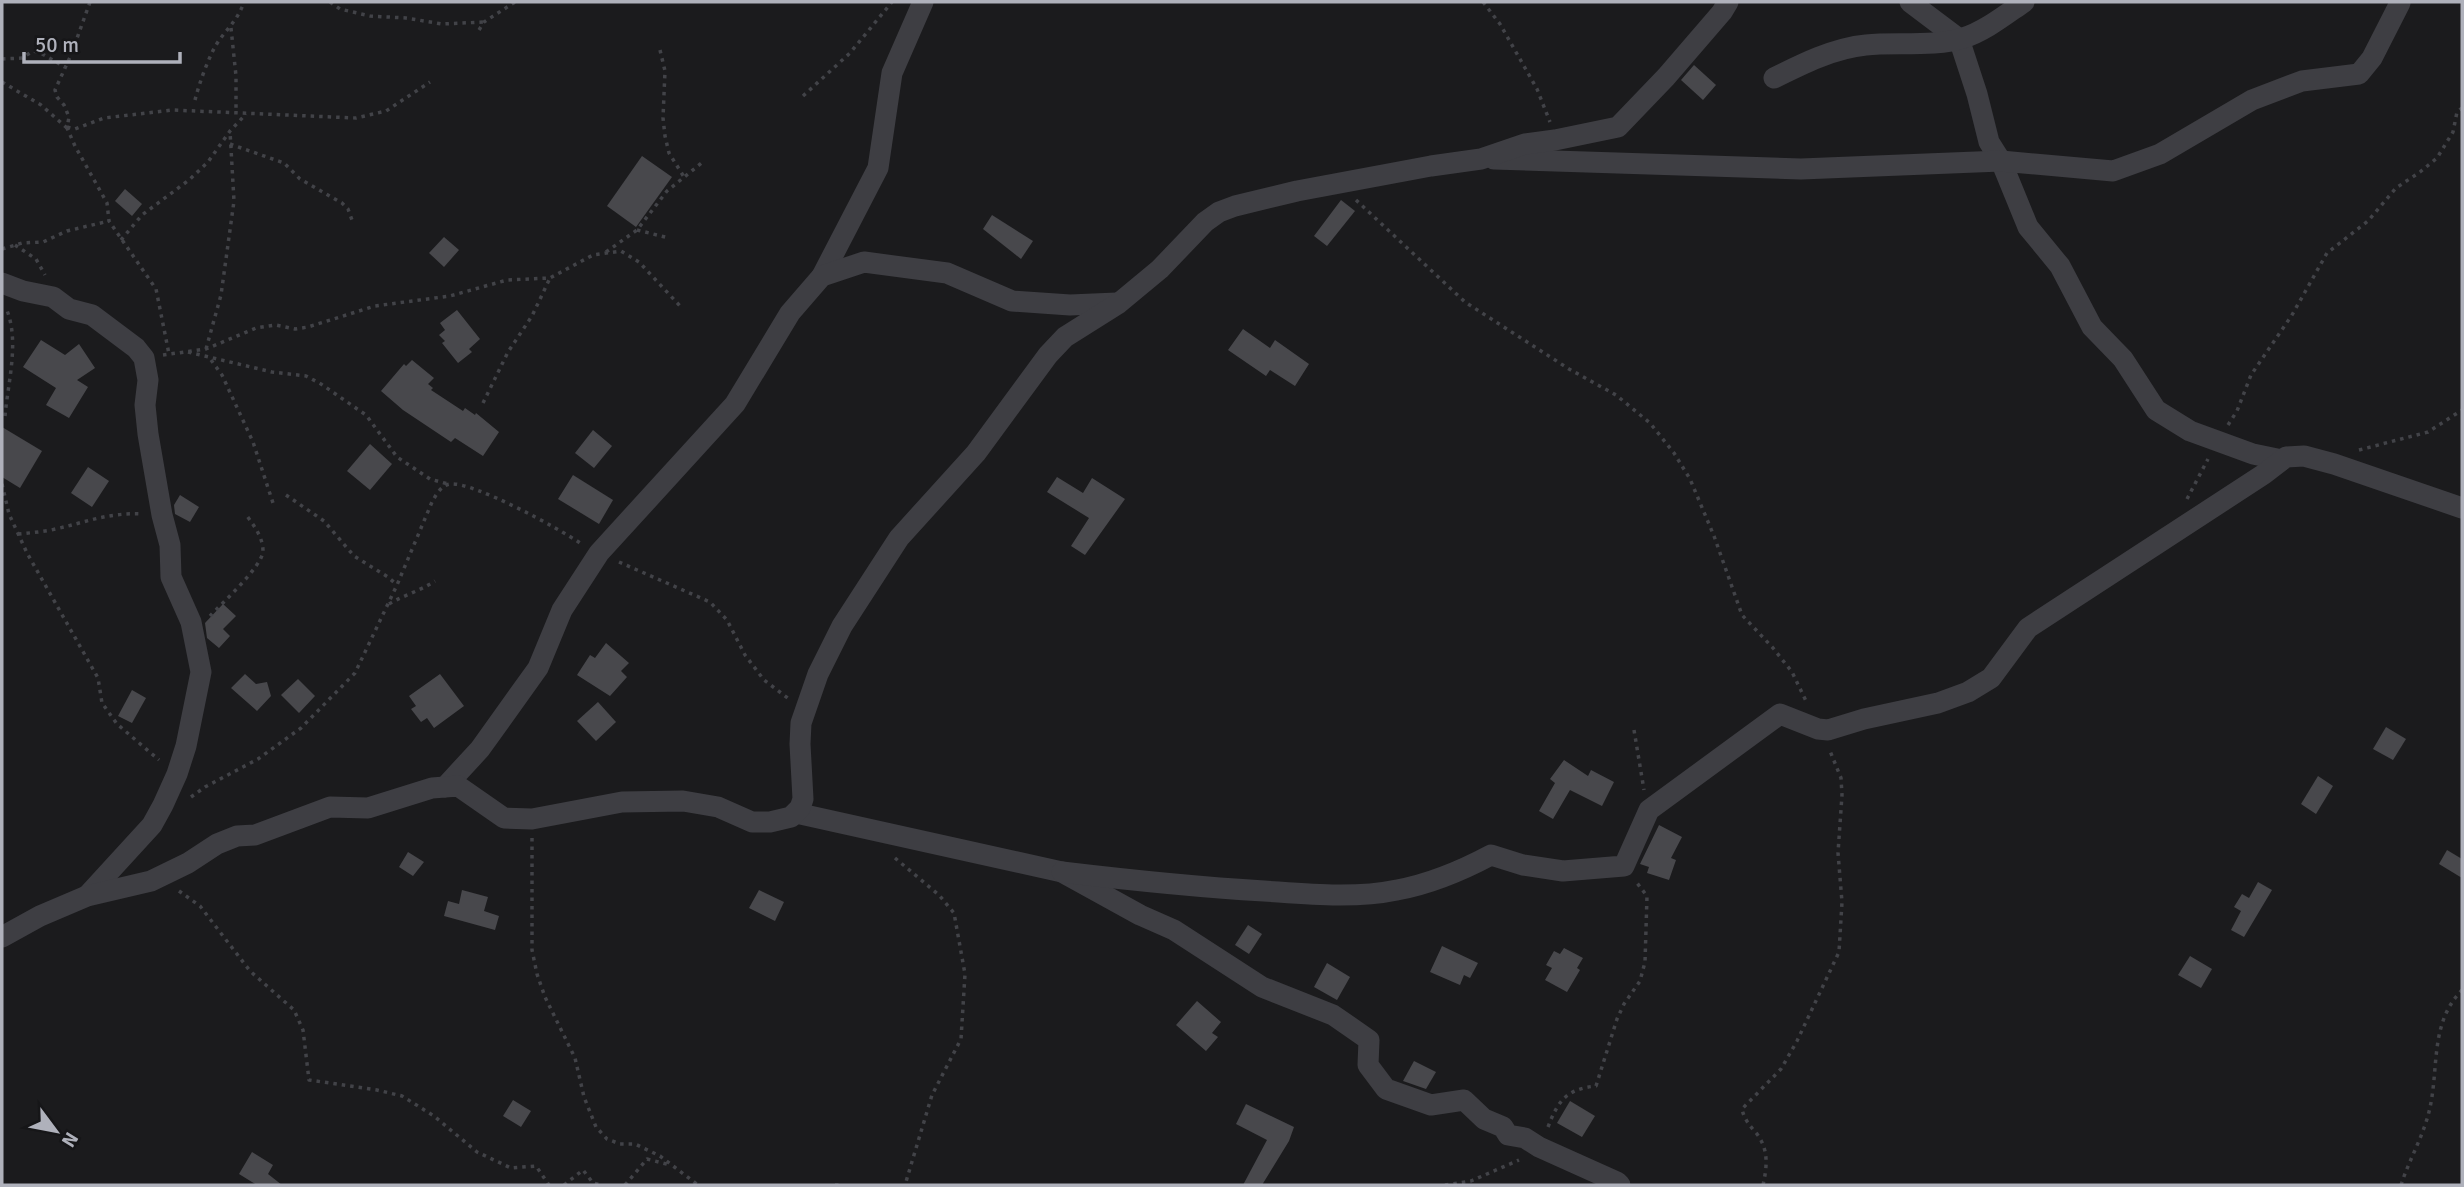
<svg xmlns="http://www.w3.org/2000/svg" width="2464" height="1187" font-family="Signika,sans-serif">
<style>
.building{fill:#48484c}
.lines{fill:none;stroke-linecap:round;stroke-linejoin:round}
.path{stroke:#424348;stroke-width:3.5;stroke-dasharray:3.5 5;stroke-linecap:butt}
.minor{stroke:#3e3e43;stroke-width:21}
</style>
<rect width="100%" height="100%" fill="#1b1b1d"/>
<!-- building -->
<g class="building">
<path d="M 1694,65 L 1716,85 L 1703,100 L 1681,80 Z"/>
<path d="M 642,156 L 672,177 L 636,227 L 607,206 Z"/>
<path d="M 125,189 L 142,204 L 132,216 L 115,201 Z"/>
<path d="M 1341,200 L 1355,211 L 1327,246 L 1314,236 Z"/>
<path d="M 992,215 L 1033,241 L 1021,259 L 983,229 Z"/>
<path d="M 444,237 L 459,250 L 444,267 L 429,253 Z"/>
<path d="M 457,310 L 480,339 L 469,349 L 472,352 L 458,363 L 442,343 L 445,341 L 439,335 L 445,330 L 440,323 Z"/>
<path d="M 1243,329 L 1270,348 L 1275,340 L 1309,364 L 1295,386 L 1270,370 L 1266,376 L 1228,350 Z"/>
<path d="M 41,340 L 65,355 L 79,344 L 95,368 L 77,380 L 88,387 L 69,418 L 46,405 L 56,388 L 23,367 Z"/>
<path d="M 412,360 L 434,378 L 428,384 L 433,388 L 431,390 L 463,411 L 465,408 L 475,415 L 476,413 L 499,432 L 483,456 L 455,438 L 451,442 L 403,410 L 381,391 L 404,364 L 406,366 Z"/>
<path d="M 2,427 L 42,451 L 20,488 L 2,477 Z"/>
<path d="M 593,430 L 612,446 L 594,468 L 575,453 Z"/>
<path d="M 370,444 L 392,464 L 370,490 L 347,471 Z"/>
<path d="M 88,467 L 109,481 L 92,507 L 71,493 Z"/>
<path d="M 573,475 L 613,500 L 599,524 L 558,499 Z"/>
<path d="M 1057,477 L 1083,493 L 1092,478 L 1125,499 L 1085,555 L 1071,546 L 1089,518 L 1047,492 Z"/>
<path d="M 180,495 L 199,507 L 190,522 L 175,514 L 174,505 Z"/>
<path d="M 223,604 L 236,616 L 223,629 L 230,636 L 219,648 L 207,638 L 205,623 Z"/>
<path d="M 606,643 L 629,663 L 621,671 L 627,677 L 610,696 L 577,675 L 590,655 L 595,658 Z"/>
<path d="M 245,674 L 256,684 L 267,682 L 271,696 L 257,711 L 231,688 Z"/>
<path d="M 440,674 L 464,706 L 434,728 L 427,718 L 421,722 L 411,709 L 416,706 L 409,696 Z"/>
<path d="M 298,679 L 315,696 L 299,713 L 281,695 Z"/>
<path d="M 132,690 L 146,698 L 132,723 L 118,716 Z"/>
<path d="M 598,702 L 616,722 L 596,741 L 577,721 Z"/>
<path d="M 2386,727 L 2406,739 L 2393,760 L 2373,749 Z"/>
<path d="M 1564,760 L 1588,776 L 1591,770 L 1614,782 L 1602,806 L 1570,790 L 1553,819 L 1539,811 L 1555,783 L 1550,779 Z"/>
<path d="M 2318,776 L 2333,786 L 2316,814 L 2301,804 Z"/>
<path d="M 1659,825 L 1682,837 L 1671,858 L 1676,860 L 1669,880 L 1647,873 L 1649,867 L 1640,864 Z"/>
<path d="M 2447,850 L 2462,859 L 2462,878 L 2439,864 Z"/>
<path d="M 408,852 L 424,862 L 413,876 L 399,867 Z"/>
<path d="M 2258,882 L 2272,890 L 2244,937 L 2231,930 L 2241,911 L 2234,907 L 2242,894 L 2249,898 Z"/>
<path d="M 462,890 L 488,897 L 484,911 L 499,916 L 495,930 L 444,916 L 448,901 L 459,904 Z"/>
<path d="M 759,890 L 784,902 L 775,921 L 749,908 Z"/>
<path d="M 1248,925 L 1262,934 L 1249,954 L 1235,945 Z"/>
<path d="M 1442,946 L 1478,963 L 1470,978 L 1464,975 L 1460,985 L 1430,972 Z"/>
<path d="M 1564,948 L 1583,958 L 1577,968 L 1580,970 L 1567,992 L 1545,980 L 1552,968 L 1546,965 L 1554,951 L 1560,954 Z"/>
<path d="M 2190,956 L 2212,969 L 2201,988 L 2178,975 Z"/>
<path d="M 1327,963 L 1350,977 L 1337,1000 L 1314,987 Z"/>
<path d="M 1197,1001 L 1221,1022 L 1212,1033 L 1218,1037 L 1206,1051 L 1176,1025 Z"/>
<path d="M 1414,1061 L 1436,1072 L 1426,1089 L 1403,1081 Z"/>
<path d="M 513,1100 L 531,1111 L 521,1127 L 503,1116 Z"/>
<path d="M 1570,1101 L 1595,1116 L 1582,1137 L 1557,1123 Z"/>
<path d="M 1246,1104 L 1294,1127 L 1289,1141 L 1262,1185 L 1243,1185 L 1267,1140 L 1236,1124 Z"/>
<path d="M 252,1152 L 273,1165 L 268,1174 L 282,1185 L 257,1185 L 239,1174 Z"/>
</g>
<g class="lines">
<!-- path -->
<g class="path">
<path d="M 90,2 L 71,55 L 55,90 L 57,97 L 64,105 L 69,117 L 67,128 L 75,146 L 107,203 L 109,221 L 156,289 L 169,354"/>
<path d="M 330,2 L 340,9 L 370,16 L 406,18 L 442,24 L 484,22"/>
<path d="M 1483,2 L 1500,24 L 1537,89 L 1550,122"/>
<path d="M 231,28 L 236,76 L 236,113"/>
<path d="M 479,30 L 484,22 L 515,2"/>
<path d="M 660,50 L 665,71 L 663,118 L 665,136 L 669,153 L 684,177"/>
<path d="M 2,59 L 22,58 L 33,51 L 39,52 L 65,67"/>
<path d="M 2,82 L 41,105 L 67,128"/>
<path d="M 803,96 L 850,53 L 892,2"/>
<path d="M 195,100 C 199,84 210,52 220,39 C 230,26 239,17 244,2"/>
<path d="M 67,127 L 75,129 L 104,118 L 172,110 L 356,118 L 386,111 L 430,82"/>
<path d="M 230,144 L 284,163 L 300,179 L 342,203 L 348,209 L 352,220"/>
<path d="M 1356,200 L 1465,302 L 1569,369 L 1616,395 L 1650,423 L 1674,453 L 1690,479 L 1714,536 L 1742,615 L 1773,648 L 1792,672 L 1807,703"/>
<path d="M 637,230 L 669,238"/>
<path d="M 121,240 L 142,215 L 189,180 L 208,162 L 230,131 L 246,114"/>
<path d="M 15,245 L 36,259 L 45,275"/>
<path d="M 2,249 L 22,243 L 43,242 L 67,231 L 109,221"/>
<path d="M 606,252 L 637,230 L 667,191 L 704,161"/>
<path d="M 206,349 L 221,295 L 234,201 L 230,131"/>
<path d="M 188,352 L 272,372 L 306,376 L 321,384 L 366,415 L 397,457 L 430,479 L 448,484"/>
<path d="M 163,355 L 206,349 L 256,328 L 276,325 L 295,329 L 308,327 L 375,306 L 450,296 L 507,280 L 550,278 L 593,255 L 621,251 L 639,262 L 681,307"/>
<path d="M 211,360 L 222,375 L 253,442 L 273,503"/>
<path d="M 483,403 L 508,352 L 532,316 L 550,278"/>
<path d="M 5,416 C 8,382 20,340 6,308"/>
<path d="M 2228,425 L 2237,411 L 2251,375 L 2292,315 L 2327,253 L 2368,221 L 2396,188 L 2420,172 L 2437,158 L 2453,132 L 2457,112 L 2462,108"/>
<path d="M 2359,450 L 2428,432 L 2462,410"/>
<path d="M 2,484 L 9,514 L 27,553 L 98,678 L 102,703 L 117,724 L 159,760"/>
<path d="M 286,495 L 324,521 L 354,556 L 388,577 L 397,585"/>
<path d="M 2187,499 L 2208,459"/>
<path d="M 18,534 C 29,533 40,532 51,530 C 84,523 108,512 143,514"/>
<path d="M 619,562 L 710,602 L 727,620 L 745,655 L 764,680 L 789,699"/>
<path d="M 389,604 C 404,595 420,591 435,581"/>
<path d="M 210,616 C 222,603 262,567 263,551 C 263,538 255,527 247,516"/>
<path d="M 1634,730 L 1644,790"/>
<path d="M 191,797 L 205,787 L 258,759 L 301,728 L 355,673 L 397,585 L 432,502 C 436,495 441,485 450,484 C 472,481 560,529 580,543"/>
<path d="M 532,838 L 532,950 L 537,974 L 545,997 L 575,1058 L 584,1097 L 596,1127 L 607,1139 L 620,1144 L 635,1144 L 660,1156 L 698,1185"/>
<path d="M 895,858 L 939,895 L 954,913 L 965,974 L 961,1039 L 932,1095 L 905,1185"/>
<path d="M 179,891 L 200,906 L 250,971 L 294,1010 L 303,1030 L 309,1080 L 377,1090 L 402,1096 L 434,1116 L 477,1152 L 511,1168 L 536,1166 L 549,1185"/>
<path d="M 1548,1127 C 1558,1101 1566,1089 1596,1086 L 1617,1019 L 1624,1004 L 1640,981 L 1645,962 L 1647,896 L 1637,883"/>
<path d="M 564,1185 L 583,1170 L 593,1183 L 602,1185"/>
<path d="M 625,1185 L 647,1159 L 670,1165"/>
<path d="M 835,1185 L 841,1185"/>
<path d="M 1445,1185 L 1471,1181 L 1519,1160"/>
<path d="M 1763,1185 C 1767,1167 1769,1150 1757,1134 C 1750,1126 1744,1119 1742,1109 L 1781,1069 L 1797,1041 L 1839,952 L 1842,902 L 1838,853 L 1842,795 L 1841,778 L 1830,751"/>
<path d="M 2401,1185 C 2408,1163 2420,1142 2427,1119 C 2441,1074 2427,1026 2462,990"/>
</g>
<!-- minor -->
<g class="minor">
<path d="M 1910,2 L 1959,39 L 1977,94 L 1989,142 L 2001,161 L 2028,227 L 2060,266 L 2092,327 L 2123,359 L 2156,410 L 2190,431 L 2253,454 L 2282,460"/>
<path d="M 1774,78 C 1802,64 1834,48 1866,45 C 1894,42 1937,47 1963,38 C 1985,31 2005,15 2024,2"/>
<path d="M 1494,159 L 1801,169 L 2001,161 L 2113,171 L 2160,154 L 2252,100 L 2302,81 L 2359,74 L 2372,58 L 2400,3"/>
<path d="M 822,276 L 878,168 L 892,73 L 923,2"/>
<path d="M 2,283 L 23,291 L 53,297 L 69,309 L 92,315 L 136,348 L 144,358 L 148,380 L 145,405 L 148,434 L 162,515 L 170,545 L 171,577 L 191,622 L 201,672 L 186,746 L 177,774 L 163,805 L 152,825 L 87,896"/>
<path d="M 445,787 L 480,749 L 538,668 L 562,610 L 599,553 L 735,404 L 790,313 L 822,276 L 864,262 L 947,273 L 1012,301 L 1070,305 L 1117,303"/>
<path d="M 796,813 L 1062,872 L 1140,915 L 1174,930 L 1262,987 L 1333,1015 L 1369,1040 L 1368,1065 L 1386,1089 L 1431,1105 L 1464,1100 L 1484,1119 L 1503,1127 L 1508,1135 L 1525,1138 L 1539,1147 L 1617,1182 L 1620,1185"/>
<path d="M 1062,872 C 1129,880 1196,887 1264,891 C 1307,894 1354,899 1397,890 C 1430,884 1461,871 1491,855 L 1523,865 L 1563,871 L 1624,866 L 1649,810 L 1780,714 L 1818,729 L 1828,730 L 1864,719 L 1938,703 L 1968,692 L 1991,678 L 2028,628 L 2264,474 L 2286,457 L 2304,456 L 2334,464 L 2462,508"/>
<path d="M 2,937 L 40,916 L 87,896 L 151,881 L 188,863 L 217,844 L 237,836 L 255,835 L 330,807 L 368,808 L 432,788 L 458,786 L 504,818 L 532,819 L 622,802 L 683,801 L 718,807 L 752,822 L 770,822 L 791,817 L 800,808 L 803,799 L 800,744 L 801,723 L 818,674 L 842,626 L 899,538 L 976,453 L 1048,355 L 1065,337 L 1119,303 L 1160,269 L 1205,222 L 1219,212 L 1235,206 L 1297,191 L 1431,166 L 1481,159 L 1525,144 L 1555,140 L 1618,127 L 1666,77 L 1722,12 L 1728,2"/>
</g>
</g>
<!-- border -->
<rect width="2464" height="1187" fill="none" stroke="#afb1bb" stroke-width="7"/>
<!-- north arrow -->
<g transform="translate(56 1131) rotate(122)" stroke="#161618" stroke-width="5" paint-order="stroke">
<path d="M0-5L12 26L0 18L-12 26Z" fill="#afb1bb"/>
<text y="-10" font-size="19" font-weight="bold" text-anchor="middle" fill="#afb1bb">N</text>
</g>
<!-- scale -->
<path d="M24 52v10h156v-10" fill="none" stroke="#afb1bb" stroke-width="3.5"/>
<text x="35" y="52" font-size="21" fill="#afb1bb" stroke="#161618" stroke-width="5" paint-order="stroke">50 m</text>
</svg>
